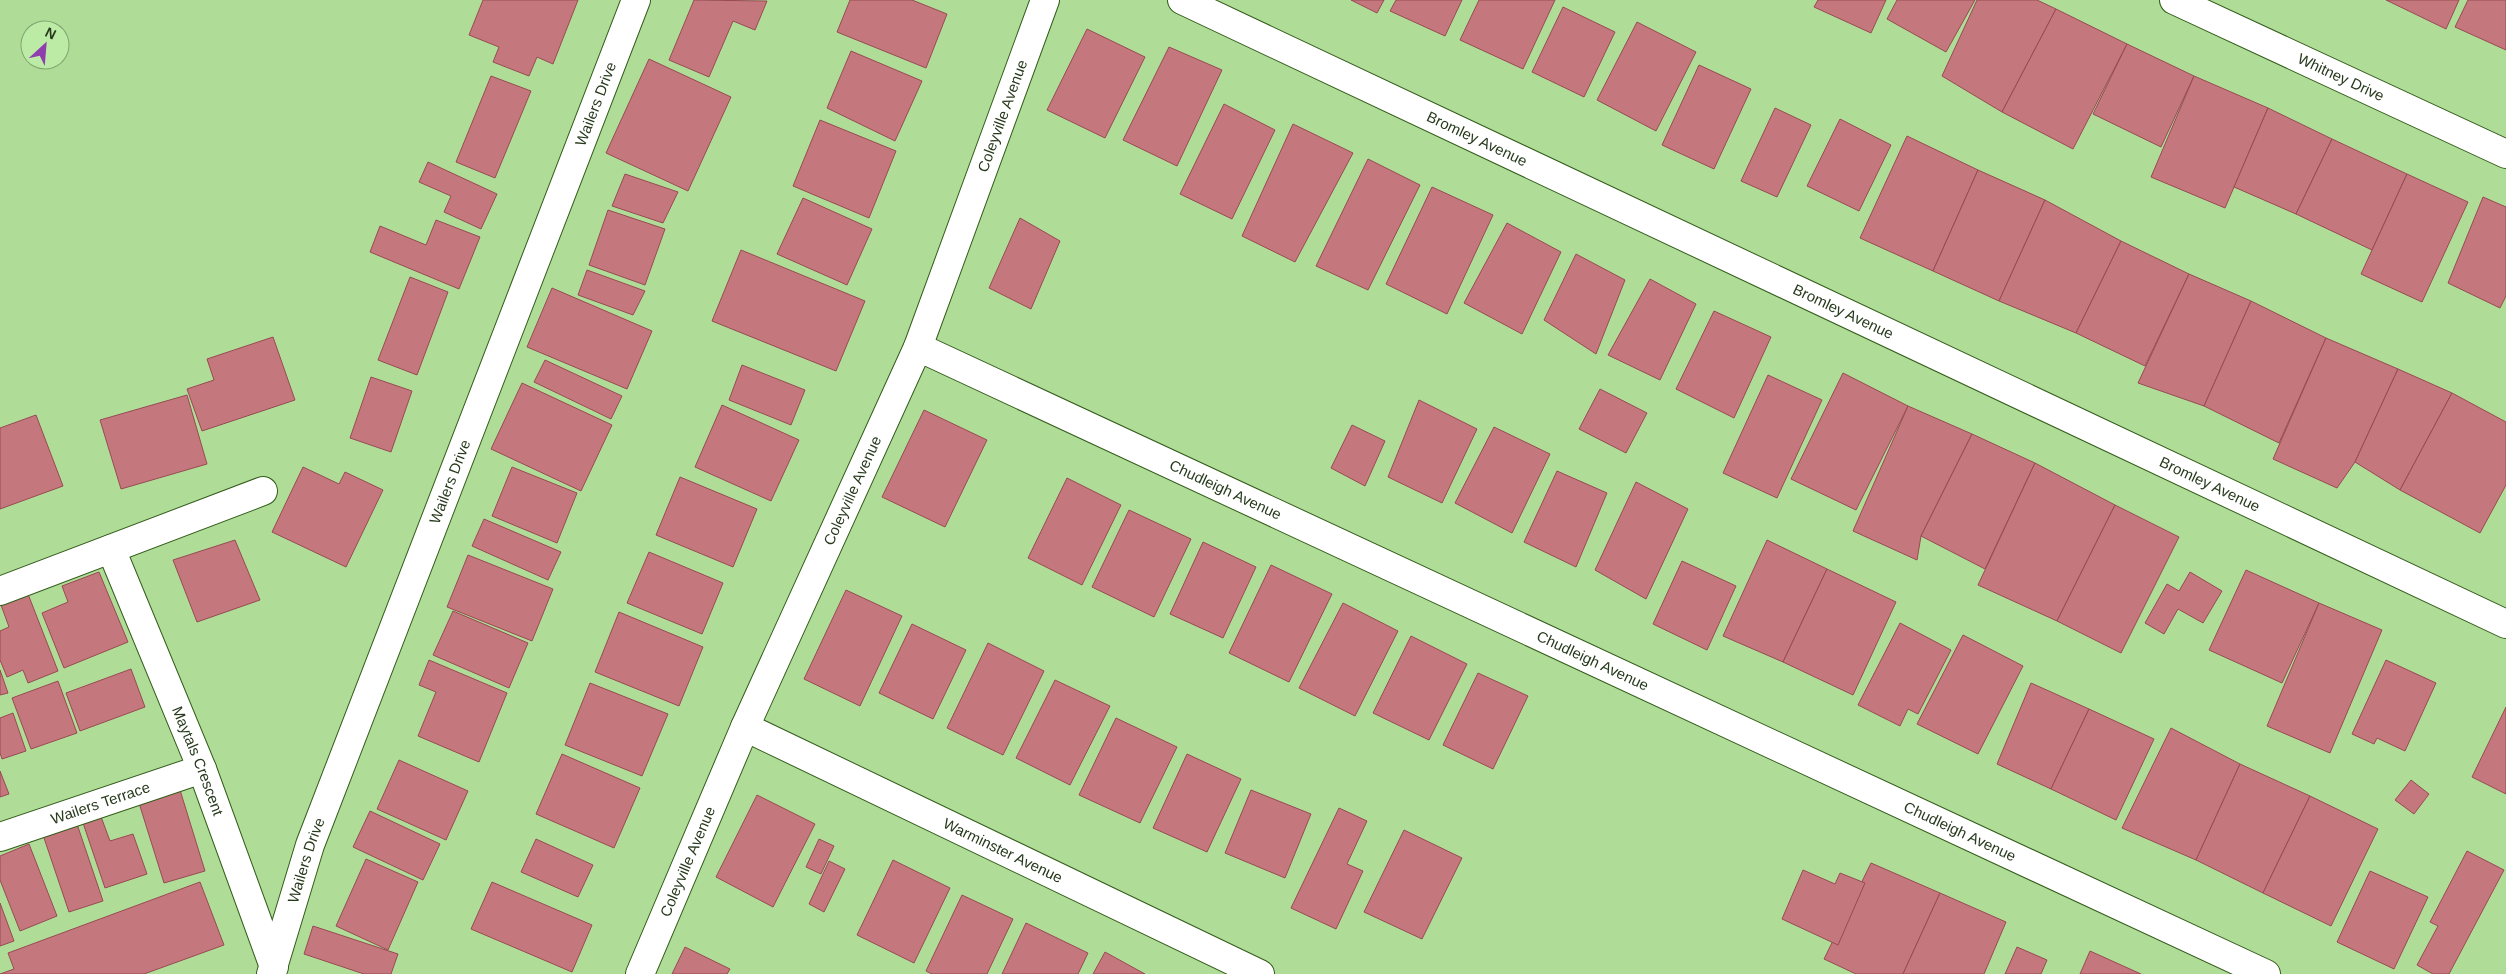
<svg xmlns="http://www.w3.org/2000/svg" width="2506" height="974" font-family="Arial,sans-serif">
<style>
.building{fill:#c4787d;stroke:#984a52}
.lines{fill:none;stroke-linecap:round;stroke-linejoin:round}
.minor-casing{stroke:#345c1b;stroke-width:30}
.minor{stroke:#fff;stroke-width:28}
.labels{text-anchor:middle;stroke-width:5;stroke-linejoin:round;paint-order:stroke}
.street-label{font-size:15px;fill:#283a1e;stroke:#bceba5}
</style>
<rect width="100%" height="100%" fill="#afdd98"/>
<!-- building -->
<g class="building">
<path d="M 483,0 L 578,0 L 553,64 L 537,57 L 529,76 L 493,62 L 499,47 L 469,35 Z"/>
<path d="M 694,0 L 767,1 L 755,30 L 733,21 L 709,77 L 669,60 Z"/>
<path d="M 850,0 L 912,0 L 947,14 L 926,68 L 837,32 Z"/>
<path d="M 1351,0 L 1384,0 L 1377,13 Z"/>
<path d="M 1396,0 L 1462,0 L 1445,36 L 1390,11 Z"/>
<path d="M 1479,0 L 1555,0 L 1523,69 L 1460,40 Z"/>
<path d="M 1818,0 L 1886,0 L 1871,33 L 1814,7 Z"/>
<path d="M 1897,0 L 1975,0 L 1946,52 L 1887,19 Z"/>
<path d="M 1977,0 L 2037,0 L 2056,9 L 2002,112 L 1942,76 Z"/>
<path d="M 2386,0 L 2459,0 L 2446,29 Z"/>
<path d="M 2468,0 L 2506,0 L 2506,50 L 2455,27 Z"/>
<path d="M 1563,7 L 1615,32 L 1584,97 L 1532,72 Z"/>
<path d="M 2056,9 L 2127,44 L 2073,149 L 2002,112 Z"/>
<path d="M 1637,22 L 1696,52 L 1656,131 L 1597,100 Z"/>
<path d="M 1087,29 L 1145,57 L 1105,138 L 1047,110 Z"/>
<path d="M 2127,44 L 2194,76 L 2161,147 L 2093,114 Z"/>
<path d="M 1169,47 L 1222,70 L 1177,166 L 1123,140 Z"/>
<path d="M 851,51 L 922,81 L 895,141 L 827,108 Z"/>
<path d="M 649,59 L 731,97 L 688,191 L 606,153 Z"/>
<path d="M 1699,65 L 1751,89 L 1714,169 L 1662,145 Z"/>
<path d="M 491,76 L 531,91 L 495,178 L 456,162 Z"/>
<path d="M 2194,76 L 2268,108 L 2225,208 L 2151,177 Z"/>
<path d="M 1224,104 L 1275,130 L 1232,219 L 1180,194 Z"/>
<path d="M 1775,108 L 1811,125 L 1777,197 L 1741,181 Z"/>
<path d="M 2268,108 L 2332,139 L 2296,214 L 2234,187 Z"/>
<path d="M 1840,119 L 1891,145 L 1859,211 L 1807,186 Z"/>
<path d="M 820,120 L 896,151 L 869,218 L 793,186 Z"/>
<path d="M 1293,124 L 1353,153 L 1295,262 L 1242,236 Z"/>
<path d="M 1907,136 L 1978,170 L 1933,271 L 1860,238 Z"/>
<path d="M 2332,139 L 2407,174 L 2372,250 L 2296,214 Z"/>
<path d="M 1368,159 L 1420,185 L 1368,290 L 1316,266 Z"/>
<path d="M 428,162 L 497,194 L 481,229 L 444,212 L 451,196 L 419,182 Z"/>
<path d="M 1978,170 L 2045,200 L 1999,301 L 1933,271 Z"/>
<path d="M 625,174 L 678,192 L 663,223 L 612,206 Z"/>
<path d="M 2407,174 L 2468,202 L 2422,302 L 2361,274 Z"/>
<path d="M 1432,187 L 1493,215 L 1447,314 L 1386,284 Z"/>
<path d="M 2483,197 L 2506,207 L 2506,296 L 2500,308 L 2448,283 Z"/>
<path d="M 803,198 L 872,229 L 847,285 L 777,254 Z"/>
<path d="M 2045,200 L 2121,241 L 2076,333 L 1999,301 Z"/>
<path d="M 608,210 L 665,229 L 645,285 L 589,265 Z"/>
<path d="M 1020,218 L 1060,241 L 1031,309 L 989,288 Z"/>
<path d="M 436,220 L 480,237 L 459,289 L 370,252 L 380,226 L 426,245 Z"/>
<path d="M 1507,223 L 1561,252 L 1522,334 L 1464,303 Z"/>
<path d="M 2121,241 L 2189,274 L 2145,366 L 2076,333 Z"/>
<path d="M 741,250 L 865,301 L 836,371 L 712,321 Z"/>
<path d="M 1576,254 L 1625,280 L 1596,354 L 1544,320 Z"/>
<path d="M 587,270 L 645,291 L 633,315 L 578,295 Z"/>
<path d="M 2189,274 L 2251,301 L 2204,406 L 2138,383 Z"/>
<path d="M 410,277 L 448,292 L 417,375 L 378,360 Z"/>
<path d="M 1650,279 L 1696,304 L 1660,380 L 1608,355 Z"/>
<path d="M 552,288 L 652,331 L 627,389 L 527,347 Z"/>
<path d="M 2251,301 L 2326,338 L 2279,443 L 2204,406 Z"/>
<path d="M 1714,311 L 1771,337 L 1734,418 L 1676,389 Z"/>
<path d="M 273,337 L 295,400 L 202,431 L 187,389 L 214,380 L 207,359 Z"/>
<path d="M 2326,338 L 2398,369 L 2355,462 L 2337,488 L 2273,459 Z"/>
<path d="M 545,360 L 622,396 L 611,419 L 534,382 Z"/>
<path d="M 742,365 L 805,390 L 791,425 L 729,400 Z"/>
<path d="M 2398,369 L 2452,393 L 2400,490 L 2355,462 Z"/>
<path d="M 1843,373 L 1908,406 L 1856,510 L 1791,479 Z"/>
<path d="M 1768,375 L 1822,400 L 1777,498 L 1723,473 Z"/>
<path d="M 371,377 L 412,391 L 391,452 L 350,438 Z"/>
<path d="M 522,383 L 612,425 L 581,491 L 491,449 Z"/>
<path d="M 1600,389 L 1647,413 L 1626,453 L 1579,429 Z"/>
<path d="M 2452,393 L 2506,422 L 2506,485 L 2480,533 L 2400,490 Z"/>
<path d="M 187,395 L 207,464 L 121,489 L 100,420 Z"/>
<path d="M 1419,400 L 1477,429 L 1442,503 L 1388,477 Z"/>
<path d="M 722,405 L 799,440 L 771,501 L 695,467 Z"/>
<path d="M 1908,406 L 1972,434 L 1921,536 L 1917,560 L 1853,531 Z"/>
<path d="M 924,410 L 987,440 L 945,527 L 882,497 Z"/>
<path d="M 36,415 L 63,486 L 0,509 L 0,428 Z"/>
<path d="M 1352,425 L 1385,441 L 1365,486 L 1331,468 Z"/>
<path d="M 1494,427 L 1550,454 L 1512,533 L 1455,503 Z"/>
<path d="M 1972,434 L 2035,463 L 1985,569 L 1921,536 Z"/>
<path d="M 2035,463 L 2115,505 L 2057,621 L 1978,585 Z"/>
<path d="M 303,467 L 339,484 L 345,472 L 383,490 L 346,567 L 272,532 Z"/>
<path d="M 512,467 L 577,493 L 557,543 L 492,516 Z"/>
<path d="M 1557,471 L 1607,493 L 1576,567 L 1524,542 Z"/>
<path d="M 680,477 L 757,509 L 733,567 L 656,535 Z"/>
<path d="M 1067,478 L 1121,505 L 1082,585 L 1028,558 Z"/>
<path d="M 1636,482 L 1688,509 L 1646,599 L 1595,570 Z"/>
<path d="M 2115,505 L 2179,537 L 2121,653 L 2057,621 Z"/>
<path d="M 1129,510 L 1191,539 L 1154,617 L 1092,587 Z"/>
<path d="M 484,519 L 561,552 L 548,580 L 472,546 Z"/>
<path d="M 235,540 L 260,600 L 197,622 L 173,560 Z"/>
<path d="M 1767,540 L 1827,569 L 1783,662 L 1723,636 Z"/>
<path d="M 1203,542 L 1256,567 L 1223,638 L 1170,614 Z"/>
<path d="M 649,552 L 723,583 L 702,634 L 627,603 Z"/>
<path d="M 468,555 L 553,589 L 532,641 L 447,607 Z"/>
<path d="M 1682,561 L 1736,586 L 1707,650 L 1653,624 Z"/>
<path d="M 1271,565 L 1332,594 L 1289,682 L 1229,653 Z"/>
<path d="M 1827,569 L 1896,602 L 1853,695 L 1783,662 Z"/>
<path d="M 2246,570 L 2319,603 L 2282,683 L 2209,650 Z"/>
<path d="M 99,572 L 128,642 L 64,668 L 42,613 L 68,602 L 62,586 Z"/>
<path d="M 2190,572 L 2222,591 L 2203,623 L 2178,609 L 2164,634 L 2145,623 L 2167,584 L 2179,591 Z"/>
<path d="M 846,590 L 902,616 L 860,706 L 804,679 Z"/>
<path d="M 28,594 L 58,671 L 28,683 L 23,670 L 7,677 L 0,660 L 0,631 L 9,627 L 1,605 Z"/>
<path d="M 1343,603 L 1398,631 L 1355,716 L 1299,688 Z"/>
<path d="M 2319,603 L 2382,630 L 2330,753 L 2267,726 Z"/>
<path d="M 453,611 L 528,643 L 509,688 L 433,655 Z"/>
<path d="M 619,612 L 703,647 L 679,706 L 595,672 Z"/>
<path d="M 1900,623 L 1951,650 L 1918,714 L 1908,709 L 1900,726 L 1858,705 Z"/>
<path d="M 912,624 L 966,650 L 933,719 L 879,693 Z"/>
<path d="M 1963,635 L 2023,666 L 1978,754 L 1917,724 Z"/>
<path d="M 1411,636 L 1467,664 L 1429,740 L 1373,713 Z"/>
<path d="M 988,643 L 1044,671 L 1003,755 L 947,728 Z"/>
<path d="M 429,660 L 507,693 L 479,762 L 418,736 L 436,692 L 419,685 Z"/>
<path d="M 2386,660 L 2436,683 L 2405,751 L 2377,738 L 2374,744 L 2352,734 Z"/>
<path d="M 131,669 L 145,707 L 80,731 L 66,693 Z"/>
<path d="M 0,670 L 8,693 L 0,695 Z"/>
<path d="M 1478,673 L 1528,696 L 1493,769 L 1443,745 Z"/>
<path d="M 1055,680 L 1110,706 L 1070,785 L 1016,758 Z"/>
<path d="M 58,681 L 77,733 L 31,749 L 12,698 Z"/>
<path d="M 590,683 L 668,714 L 642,776 L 565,745 Z"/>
<path d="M 2031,683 L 2089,709 L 2051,789 L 1997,764 Z"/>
<path d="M 2506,707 L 2506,794 L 2472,777 Z"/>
<path d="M 2089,709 L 2154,739 L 2116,820 L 2051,789 Z"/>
<path d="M 13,713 L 26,751 L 2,759 L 0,753 L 0,718 Z"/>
<path d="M 1116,718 L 1177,747 L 1140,823 L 1079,795 Z"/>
<path d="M 2171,728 L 2240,764 L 2196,860 L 2122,828 Z"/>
<path d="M 562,754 L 640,788 L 614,848 L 536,814 Z"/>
<path d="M 1187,754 L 1241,779 L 1207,852 L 1153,828 Z"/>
<path d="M 399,760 L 468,791 L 446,840 L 377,809 Z"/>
<path d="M 2240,764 L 2310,796 L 2263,893 L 2196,860 Z"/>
<path d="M 0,771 L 9,794 L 0,797 Z"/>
<path d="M 2411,780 L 2429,794 L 2414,814 L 2395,800 Z"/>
<path d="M 180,790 L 205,871 L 164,883 L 139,803 Z"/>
<path d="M 1251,790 L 1311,814 L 1285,878 L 1225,853 Z"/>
<path d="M 757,795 L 815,824 L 773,907 L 716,877 Z"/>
<path d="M 2310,796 L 2378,829 L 2331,926 L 2263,893 Z"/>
<path d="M 1339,808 L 1367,821 L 1347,864 L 1363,871 L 1336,929 L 1291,908 Z"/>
<path d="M 370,811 L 440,844 L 423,880 L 353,847 Z"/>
<path d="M 100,814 L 110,841 L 133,834 L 147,874 L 105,888 L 82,820 Z"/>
<path d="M 77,824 L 103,901 L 69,912 L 43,835 Z"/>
<path d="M 1404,830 L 1462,858 L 1422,939 L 1364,912 Z"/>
<path d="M 536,839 L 593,865 L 578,897 L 521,872 Z"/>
<path d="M 819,839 L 834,846 L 821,874 L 806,867 Z"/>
<path d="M 29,844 L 57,916 L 20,931 L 0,880 L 0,856 Z"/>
<path d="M 2467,851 L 2504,870 L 2449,974 L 2433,974 L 2417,965 L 2438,926 L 2430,922 Z"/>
<path d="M 366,859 L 418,882 L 388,950 L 336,926 Z"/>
<path d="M 893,860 L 950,888 L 914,963 L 857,935 Z"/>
<path d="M 829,861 L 845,869 L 824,912 L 809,904 Z"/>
<path d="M 1871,863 L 1940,893 L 1903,974 L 1856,974 L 1824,959 Z"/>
<path d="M 1803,870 L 1835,884 L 1840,873 L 1865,883 L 1838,945 L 1782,919 Z"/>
<path d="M 2370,871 L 2428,897 L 2394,969 L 2337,942 Z"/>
<path d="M 200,882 L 224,945 L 144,974 L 0,974 L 14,969 L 8,953 Z"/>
<path d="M 492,882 L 592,925 L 572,972 L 471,929 Z"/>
<path d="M 1940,893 L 2006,922 L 1984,974 L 1903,974 Z"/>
<path d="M 962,895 L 1013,919 L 987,974 L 932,974 L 926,971 Z"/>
<path d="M 0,903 L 14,941 L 0,946 Z"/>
<path d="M 1026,923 L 1088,953 L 1078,974 L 1002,974 Z"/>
<path d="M 313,926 L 398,954 L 391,974 L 364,974 L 304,954 Z"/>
<path d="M 685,947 L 730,969 L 727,974 L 672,974 Z"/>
<path d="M 2017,947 L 2047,960 L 2041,974 L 2005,974 Z"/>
<path d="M 2090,951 L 2141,974 L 2080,974 Z"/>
<path d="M 1105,952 L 1145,974 L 1093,974 Z"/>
</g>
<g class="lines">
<defs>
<g id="minor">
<path id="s1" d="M 1182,0 L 2506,624"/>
<path id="s2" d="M 2174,0 L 2506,154"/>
<path id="s3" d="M 918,347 L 2266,974"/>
<path id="s4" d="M 111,549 L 202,769 L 274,967"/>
<path d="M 0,591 L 263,491"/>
<path id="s5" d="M 745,727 L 1260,974"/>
<path id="s6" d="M 0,837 L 202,769"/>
<path id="s7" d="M 271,974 L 310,845 L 636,0"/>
<path id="s8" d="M 640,974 L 745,727 L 918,347 L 1045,0"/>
</g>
</defs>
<!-- minor casing -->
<use href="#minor" class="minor-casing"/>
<!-- minor -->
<use href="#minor" class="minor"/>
</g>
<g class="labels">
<!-- street labels -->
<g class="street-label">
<text dy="5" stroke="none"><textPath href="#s2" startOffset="184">Whitney Drive</textPath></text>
<text dy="5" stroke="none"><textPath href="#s7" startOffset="929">Wailers Drive</textPath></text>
<text dy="5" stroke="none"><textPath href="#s8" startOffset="932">Coleyville Avenue</textPath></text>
<text dy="5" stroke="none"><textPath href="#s1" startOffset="326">Bromley Avenue</textPath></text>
<text dy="5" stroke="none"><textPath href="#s1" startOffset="731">Bromley Avenue</textPath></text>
<text dy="5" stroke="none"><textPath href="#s7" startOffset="524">Wailers Drive</textPath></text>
<text dy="5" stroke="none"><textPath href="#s1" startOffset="1136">Bromley Avenue</textPath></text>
<text dy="5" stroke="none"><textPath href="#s3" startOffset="339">Chudleigh Avenue</textPath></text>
<text dy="5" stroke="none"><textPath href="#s8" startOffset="528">Coleyville Avenue</textPath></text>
<text dy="5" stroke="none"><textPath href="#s3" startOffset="744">Chudleigh Avenue</textPath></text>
<text dy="5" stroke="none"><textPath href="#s4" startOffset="229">Maytals Crescent</textPath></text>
<text dy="5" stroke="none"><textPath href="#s6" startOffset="106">Wailers Terrace</textPath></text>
<text dy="5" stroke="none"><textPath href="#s3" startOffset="1149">Chudleigh Avenue</textPath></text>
<text dy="5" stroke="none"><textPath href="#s5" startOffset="286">Warminster Avenue</textPath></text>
<text dy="5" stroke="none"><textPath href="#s7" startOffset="119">Wailers Drive</textPath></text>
<text dy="5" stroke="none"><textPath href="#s8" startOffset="122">Coleyville Avenue</textPath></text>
</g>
</g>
<!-- north arrow -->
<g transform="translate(45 45) rotate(26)"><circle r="24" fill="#bceba5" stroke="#81a46f"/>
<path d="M0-4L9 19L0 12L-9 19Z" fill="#8f3eae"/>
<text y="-8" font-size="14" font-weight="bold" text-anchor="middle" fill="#283a1e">N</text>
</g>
</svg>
